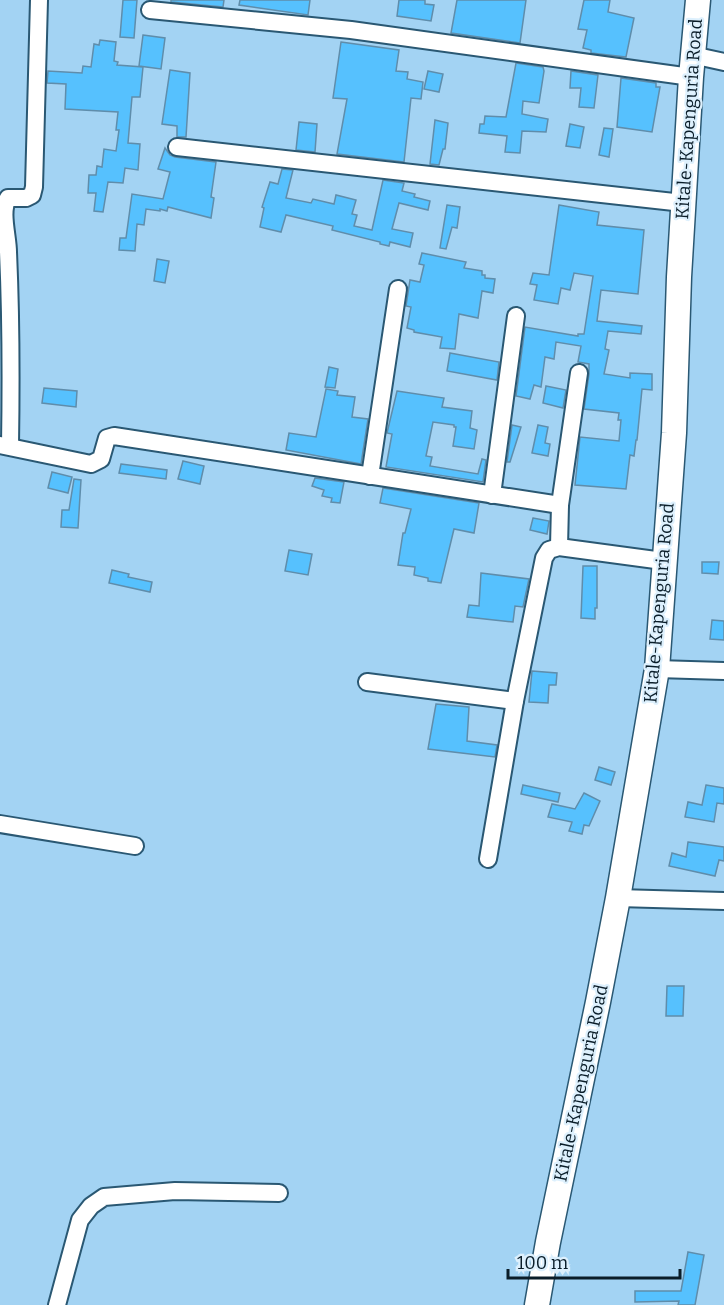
<svg xmlns="http://www.w3.org/2000/svg" width="724" height="1305" font-family="Bitter,serif">
<style>
.building{fill:#56c1fe;stroke:#5f8dab;stroke-width:1.5}
.lines{fill:none;stroke-linecap:round;stroke-linejoin:round}
.minor-casing{stroke:#2a5873;stroke-width:20}
.highway-casing{stroke:#2a5873;stroke-width:27}
.minor{stroke:#fff;stroke-width:16}
.highway{stroke:#fff;stroke-width:24}
.labels{text-anchor:middle;stroke-width:4.5;stroke-linejoin:round;paint-order:stroke}
.street-label{font-size:18px;fill:#0a1d29;stroke:#ddf0fd}
</style>
<rect width="100%" height="100%" fill="#a3d3f3"/>
<!-- building -->
<g class="building">
<path d="M 123,0 L 137,0 L 134,38 L 120,37 Z"/>
<path d="M 171,0 L 224,0 L 223,7 L 171,2 Z"/>
<path d="M 240,0 L 310,0 L 308,15 L 239,5 Z"/>
<path d="M 399,0 L 425,0 L 425,4 L 434,5 L 431,21 L 397,16 Z"/>
<path d="M 457,0 L 526,0 L 520,43 L 451,33 Z"/>
<path d="M 584,0 L 610,0 L 608,12 L 634,18 L 626,57 L 591,53 L 591,50 L 583,48 L 587,30 L 578,29 Z"/>
<path d="M 143,35 L 165,38 L 161,69 L 139,66 Z"/>
<path d="M 100,40 L 116,42 L 114,61 L 118,62 L 117,65 L 143,67 L 140,97 L 132,97 L 128,143 L 140,144 L 138,170 L 125,168 L 123,183 L 108,182 L 103,212 L 94,211 L 96,193 L 88,193 L 89,175 L 96,175 L 97,166 L 102,167 L 104,149 L 116,151 L 119,130 L 116,130 L 118,112 L 65,109 L 66,84 L 47,83 L 48,71 L 82,73 L 83,66 L 91,67 L 94,44 L 99,45 Z"/>
<path d="M 341,42 L 399,50 L 396,71 L 408,72 L 407,79 L 423,82 L 421,99 L 411,98 L 404,162 L 337,154 L 347,99 L 333,98 Z"/>
<path d="M 516,63 L 543,67 L 544,71 L 539,103 L 523,101 L 522,114 L 548,119 L 546,132 L 522,131 L 520,153 L 505,152 L 507,136 L 479,133 L 480,124 L 484,124 L 485,116 L 506,117 Z"/>
<path d="M 170,70 L 190,73 L 186,137 L 177,137 L 177,126 L 162,124 Z"/>
<path d="M 428,71 L 443,74 L 439,92 L 424,89 Z"/>
<path d="M 571,71 L 598,75 L 594,108 L 579,107 L 581,88 L 570,88 Z"/>
<path d="M 621,78 L 656,83 L 656,87 L 660,87 L 652,132 L 617,127 Z"/>
<path d="M 435,120 L 448,123 L 445,149 L 443,149 L 439,165 L 430,164 Z"/>
<path d="M 299,122 L 317,124 L 315,152 L 296,150 Z"/>
<path d="M 570,124 L 584,127 L 580,148 L 566,146 Z"/>
<path d="M 604,128 L 613,129 L 609,157 L 599,155 Z"/>
<path d="M 165,148 L 170,155 L 175,157 L 216,162 L 211,197 L 214,198 L 211,218 L 168,207 L 167,211 L 160,209 L 160,211 L 146,209 L 144,225 L 137,224 L 135,251 L 119,250 L 120,238 L 126,238 L 132,194 L 163,199 L 170,172 L 158,169 Z"/>
<path d="M 282,169 L 293,170 L 286,198 L 311,203 L 313,199 L 334,204 L 336,195 L 356,200 L 352,214 L 357,215 L 354,226 L 372,230 L 383,180 L 404,183 L 402,191 L 415,194 L 414,197 L 430,201 L 428,210 L 399,203 L 392,229 L 413,233 L 410,247 L 390,242 L 389,246 L 380,244 L 380,242 L 332,230 L 333,226 L 286,215 L 281,232 L 268,229 L 260,227 L 264,208 L 262,207 L 270,182 L 278,184 Z"/>
<path d="M 447,205 L 460,207 L 457,228 L 452,227 L 446,249 L 440,248 Z"/>
<path d="M 559,205 L 599,212 L 597,225 L 644,230 L 638,294 L 601,290 L 597,321 L 642,326 L 641,334 L 608,331 L 605,349 L 609,350 L 604,374 L 630,378 L 630,373 L 652,374 L 652,390 L 642,389 L 637,440 L 636,440 L 634,456 L 630,455 L 626,489 L 575,485 L 580,437 L 619,441 L 621,420 L 618,420 L 619,413 L 584,409 L 589,374 L 589,364 L 578,362 L 581,346 L 556,342 L 554,359 L 545,357 L 541,387 L 534,385 L 530,399 L 516,396 L 525,327 L 578,336 L 578,334 L 584,334 L 593,276 L 574,273 L 570,290 L 561,288 L 558,304 L 534,300 L 537,285 L 530,284 L 533,273 L 549,275 Z"/>
<path d="M 422,253 L 466,262 L 464,268 L 482,271 L 482,275 L 485,275 L 485,278 L 495,279 L 493,293 L 482,291 L 478,318 L 459,314 L 455,349 L 440,348 L 442,337 L 414,332 L 414,330 L 407,328 L 411,307 L 406,306 L 410,280 L 420,282 L 424,265 L 419,264 Z"/>
<path d="M 157,259 L 169,261 L 165,283 L 154,281 Z"/>
<path d="M 450,353 L 499,362 L 497,380 L 447,371 Z"/>
<path d="M 329,367 L 338,369 L 335,388 L 325,387 Z"/>
<path d="M 546,386 L 566,390 L 563,408 L 543,403 Z"/>
<path d="M 44,388 L 77,391 L 76,407 L 42,403 Z"/>
<path d="M 326,389 L 338,391 L 337,395 L 355,397 L 352,417 L 368,419 L 361,464 L 286,450 L 289,433 L 316,437 Z"/>
<path d="M 397,391 L 444,398 L 442,407 L 472,411 L 470,428 L 477,430 L 474,449 L 453,446 L 456,427 L 454,427 L 454,425 L 433,422 L 426,456 L 432,457 L 430,466 L 478,474 L 482,459 L 486,460 L 483,482 L 386,467 L 392,434 L 387,433 Z"/>
<path d="M 512,425 L 521,427 L 510,462 L 507,462 Z"/>
<path d="M 538,425 L 548,427 L 545,443 L 550,444 L 548,456 L 532,453 Z"/>
<path d="M 183,461 L 204,466 L 200,484 L 178,479 Z"/>
<path d="M 121,464 L 167,470 L 166,479 L 119,473 Z"/>
<path d="M 52,472 L 72,477 L 68,493 L 48,488 Z"/>
<path d="M 315,478 L 344,482 L 340,503 L 331,502 L 332,498 L 322,496 L 324,490 L 312,486 Z"/>
<path d="M 74,479 L 81,480 L 78,528 L 61,527 L 62,510 L 69,510 Z"/>
<path d="M 383,488 L 479,503 L 474,533 L 454,529 L 441,583 L 428,581 L 428,578 L 414,575 L 415,567 L 398,565 L 403,533 L 405,533 L 411,509 L 380,503 Z"/>
<path d="M 533,518 L 549,521 L 547,534 L 530,530 Z"/>
<path d="M 289,550 L 312,554 L 308,575 L 285,571 Z"/>
<path d="M 702,562 L 719,562 L 718,574 L 702,573 Z"/>
<path d="M 583,566 L 597,566 L 597,608 L 595,608 L 595,619 L 581,618 Z"/>
<path d="M 112,570 L 129,574 L 128,577 L 152,582 L 150,592 L 109,583 Z"/>
<path d="M 481,573 L 529,579 L 523,607 L 515,606 L 513,622 L 467,617 L 469,605 L 479,606 Z"/>
<path d="M 712,620 L 724,621 L 724,640 L 710,639 Z"/>
<path d="M 532,671 L 557,673 L 556,685 L 549,685 L 548,703 L 529,702 Z"/>
<path d="M 436,704 L 469,707 L 467,741 L 497,745 L 495,757 L 428,749 Z"/>
<path d="M 599,767 L 615,772 L 611,785 L 595,780 Z"/>
<path d="M 523,785 L 560,793 L 558,802 L 521,794 Z"/>
<path d="M 706,785 L 724,788 L 724,804 L 717,803 L 714,822 L 685,817 L 688,802 L 702,805 Z"/>
<path d="M 584,793 L 600,801 L 589,826 L 584,825 L 582,834 L 569,831 L 572,822 L 548,817 L 552,804 L 575,809 Z"/>
<path d="M 688,842 L 724,847 L 724,861 L 719,860 L 715,876 L 669,866 L 672,853 L 686,857 Z"/>
<path d="M 667,986 L 684,986 L 683,1016 L 666,1016 Z"/>
<path d="M 688,1252 L 704,1255 L 695,1305 L 678,1305 L 679,1301 L 635,1302 L 635,1291 L 681,1291 Z"/>
</g>
<g class="lines">
<defs>
<g id="minor">
<path d="M 150,10 L 351,30 L 691,77"/>
<path d="M 692,55 L 724,62"/>
<path d="M 177,147 L 683,203"/>
<path d="M 0,445 L 91,464 L 101,459 L 107,438 L 114,436 L 560,505"/>
<path d="M 10,446 C 11,382 11,317 8,252 C 8,236 0,212 8,198 L 26,198 L 32,195 L 34,187 L 39,0"/>
<path d="M 370,476 L 398,289"/>
<path d="M 492,495 L 516,316"/>
<path d="M 559,547 L 560,505 L 579,373"/>
<path d="M 657,669 L 724,671"/>
<path d="M 367,682 L 515,701"/>
<path d="M 0,824 L 135,846"/>
<path d="M 488,859 L 515,701 L 544,558 L 549,550 L 559,547 L 663,561"/>
<path d="M 618,898 L 724,901"/>
<path d="M 57,1305 L 80,1220 L 91,1206 L 104,1197 L 175,1191 L 279,1193"/>
</g>
<path id="highway" d="M 537,1305 L 548,1242 L 598,1002 L 618,898 L 657,669 L 674,433 L 679,277 L 691,77 L 698,0"/>
</defs>
<!-- minor casing -->
<use href="#minor" class="minor-casing"/>
<!-- highway casing -->
<use href="#highway" class="highway-casing"/>
<!-- minor -->
<use href="#minor" class="minor"/>
<!-- highway -->
<use href="#highway" class="highway"/>
</g>
<g class="labels">
<!-- street labels -->
<g class="street-label">
<text transform="translate(689 119) rotate(-86)" y="6">Kitale-Kapenguria Road</text>
<text transform="translate(659 603) rotate(-85)" y="6">Kitale-Kapenguria Road</text>
<text transform="translate(581 1083) rotate(-78)" y="6">Kitale-Kapenguria Road</text>
</g>
</g>
<!-- scale -->
<path d="M508 1269v9h172v-9" fill="none" stroke="#0a1d29" stroke-width="3"/>
<text x="517" y="1269" font-size="18" fill="#0a1d29" stroke="#ddf0fd" stroke-width="4.5" paint-order="stroke">100 m</text>
</svg>
